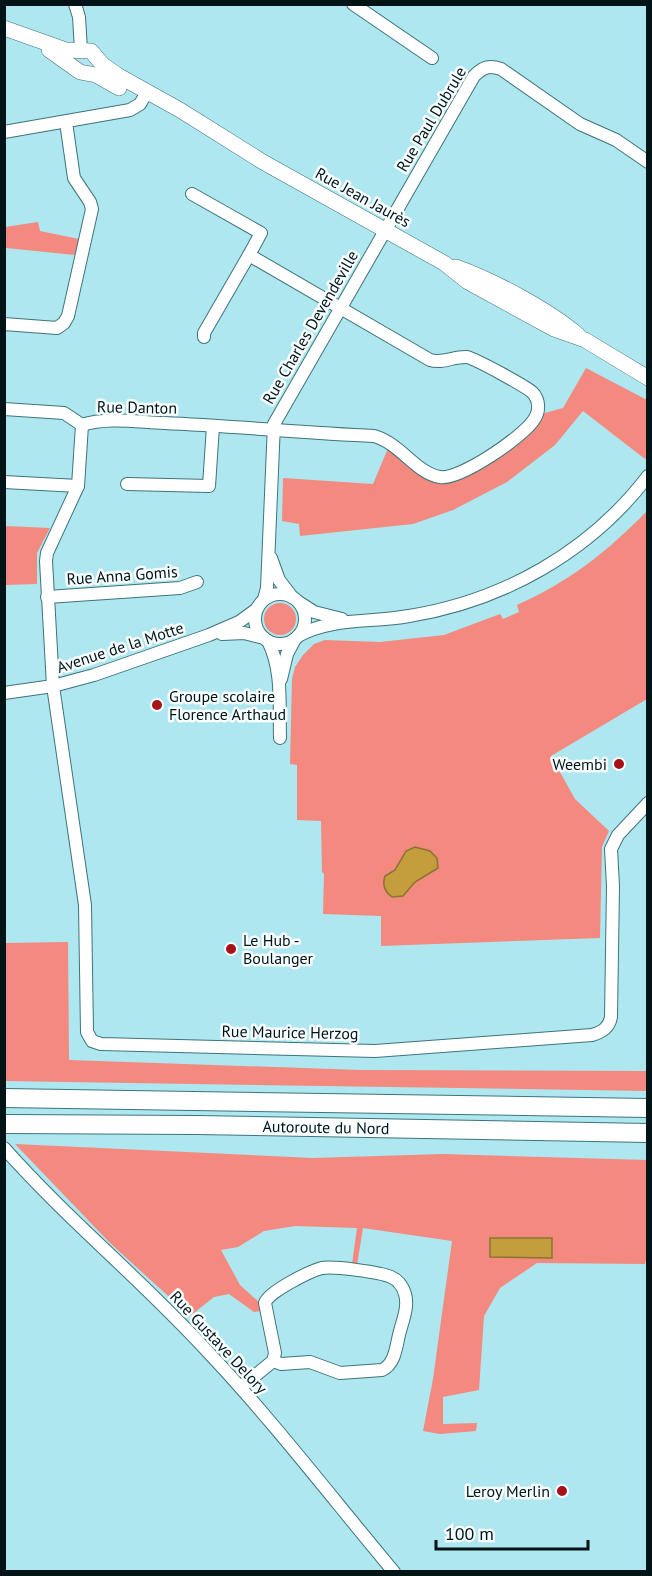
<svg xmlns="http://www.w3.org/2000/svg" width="652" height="1576" font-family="'PT Sans',sans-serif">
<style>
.green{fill:#f4897f;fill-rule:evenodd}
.water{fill:#c49d3d;stroke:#897432;stroke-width:1.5}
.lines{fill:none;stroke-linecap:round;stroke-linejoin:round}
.minor-casing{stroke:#3d747b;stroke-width:14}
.major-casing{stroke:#3d747b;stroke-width:16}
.highway-casing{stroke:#3d747b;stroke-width:20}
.minor{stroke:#fff;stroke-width:12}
.major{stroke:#fff;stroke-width:15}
.highway{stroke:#fff;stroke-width:18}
.poi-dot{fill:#a71218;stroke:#f8feff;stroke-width:2}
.labels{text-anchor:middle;stroke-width:5;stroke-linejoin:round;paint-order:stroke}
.street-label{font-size:16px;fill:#001417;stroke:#f8feff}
.poi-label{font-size:16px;fill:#001417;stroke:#f8feff;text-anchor:start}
</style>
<rect width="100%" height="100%" fill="#aee7ef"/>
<!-- green -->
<g class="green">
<path d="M 38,222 L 40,231 L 79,239 L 75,255 L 6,248 L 5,227 Z"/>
<path d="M 586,368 L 647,400 L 648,455 L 645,459 L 583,411 L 555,445 L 507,482 L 453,510 L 413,524 L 300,536 L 299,524 L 282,521 L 283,478 L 373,484 L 389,446 L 444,481 L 541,414 L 563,408 Z"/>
<path d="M 647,511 L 647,699 L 551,756 L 575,799 L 609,831 L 602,847 L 600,938 L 381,946 L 381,916 L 323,914 L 324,874 L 322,872 L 321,821 L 297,820 L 297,765 L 290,764 L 292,679 L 295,667 L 303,655 L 314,644 L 325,640 L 380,642 L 444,635 L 500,614 L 503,619 L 519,612 L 517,605 C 569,582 608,551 647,511 Z"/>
<path d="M 5,526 L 50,528 L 37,553 L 37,584 L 5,585 Z"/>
<circle cx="280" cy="619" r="16"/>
<path d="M 68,942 L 69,1060 L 361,1070 L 647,1071 L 647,1091 L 5,1081 L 5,943 Z"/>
<path d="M 15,1144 L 313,1158 L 443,1154 L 647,1160 L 647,1255 L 645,1264 L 537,1263 L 500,1288 L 484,1316 L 479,1390 L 443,1397 L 443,1424 L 477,1423 L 476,1431 L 440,1434 L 423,1431 L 433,1379 L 452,1241 L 363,1228 L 357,1265 L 352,1264 L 357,1228 L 295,1226 L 264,1231 L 238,1247 L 221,1250 L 240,1285 L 260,1303 L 261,1311 L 254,1312 L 229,1294 L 214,1297 L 190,1316 L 110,1243 ZM 490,1238 L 552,1239 L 552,1257 L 490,1257 Z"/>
</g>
<!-- water -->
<g class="water">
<path d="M 415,847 L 430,851 L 437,858 L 438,868 L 415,882 L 403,896 L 392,897 C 385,892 382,885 385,876 L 395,870 L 406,851 Z"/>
<path d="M 490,1238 L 552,1238 L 552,1258 L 490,1257 Z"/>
</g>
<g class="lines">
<defs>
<g id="minor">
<path d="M 75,4 L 79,17 L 81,50"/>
<path d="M 353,4 L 432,58"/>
<path d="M 4,132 L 130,110 L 140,104 L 147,92"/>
<path d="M 4,324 L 57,328 L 64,323 L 68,316 L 92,209 L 90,202 L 74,178 L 66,122"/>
<path d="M 204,337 L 204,333 L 249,255"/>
<path d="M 4,409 L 64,413 L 82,425"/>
<path d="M 82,425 L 78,486 L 47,553 L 46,561 L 53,686 L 85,905 L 87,1032 L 92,1041 L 101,1044 L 375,1051 L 592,1035 C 602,1032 609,1028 611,1017 L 613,886 L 611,849 L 618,835 L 648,803"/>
<path d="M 82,425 C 107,417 137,422 164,423 C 234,426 304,433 374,436 C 400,443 417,474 440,477 C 460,480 521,438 533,421 C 540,412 540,400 532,392 C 525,386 476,359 467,357 C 454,356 443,364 430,360 L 249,255 L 261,233 L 192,194"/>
<path d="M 4,482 L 78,486"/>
<path d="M 127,484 L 209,486 L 213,426"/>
<path d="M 271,558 L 279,580 L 292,597"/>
<circle cx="280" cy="619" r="25"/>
<path d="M 47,597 L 180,588 L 197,582"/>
<path d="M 264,599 L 267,588 L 274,424 L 474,76 C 483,67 489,65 501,69 L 580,124 L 616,140 L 648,162"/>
<path d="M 300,603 L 314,612 L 342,619"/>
<path d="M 222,634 L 244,633 L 264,638"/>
<path d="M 298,636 C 332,617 371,623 409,616 C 503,601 590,552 648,476"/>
<path d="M 268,641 C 283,670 279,706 280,738"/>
<path d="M 281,679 L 287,654 L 295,639"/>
<path d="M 4,693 L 53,686 L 94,675 L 209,635 L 239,622 L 257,609"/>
<path d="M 4,1148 C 68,1220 143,1281 208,1352 C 274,1422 332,1498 394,1572"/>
<path d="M 241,1387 L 273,1361 L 275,1353 L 265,1303 C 268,1292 310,1271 322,1268 C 333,1266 380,1272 391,1277 C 398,1280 403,1287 405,1294 C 409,1307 402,1322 399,1335 C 396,1347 395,1364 382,1370 L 340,1373 L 310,1362 L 281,1364 L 273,1361"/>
</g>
<g id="major">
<path d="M 4,28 L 66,50 L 91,51 L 103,65 L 119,76 L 180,110 L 263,162 L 444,263 L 468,282 L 554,329 L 585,340 L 648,378"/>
<path d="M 49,50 L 80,72 L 96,75 L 119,88"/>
<path d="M 456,267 C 493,280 549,310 578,335"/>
</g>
<g id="highway">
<path d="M 4,1098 L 648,1108"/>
<path d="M 4,1124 L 197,1125 L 648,1133"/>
</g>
</defs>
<!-- minor casing -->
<use href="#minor" class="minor-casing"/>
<!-- major casing -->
<use href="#major" class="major-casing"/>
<!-- highway casing -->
<use href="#highway" class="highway-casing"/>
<!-- minor -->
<use href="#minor" class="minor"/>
<!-- major -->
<use href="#major" class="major"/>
<!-- highway -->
<use href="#highway" class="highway"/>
</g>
<!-- markers -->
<g class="poi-dot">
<circle cx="157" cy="705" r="6"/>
<circle cx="619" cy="764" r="6"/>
<circle cx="231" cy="949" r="6"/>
<circle cx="562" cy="1491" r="6"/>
</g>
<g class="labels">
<!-- street labels -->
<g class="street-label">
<text transform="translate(431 119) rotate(-59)" y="6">Rue Paul Dubrule</text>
<text transform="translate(363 197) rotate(29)" y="6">Rue Jean Jaurès</text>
<text transform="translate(310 327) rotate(-60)" y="6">Rue Charles Devendeville</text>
<text transform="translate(137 407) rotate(1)" y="6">Rue Danton</text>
<text transform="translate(122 575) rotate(-4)" y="6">Rue Anna Gomis</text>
<text transform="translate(120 647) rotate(-18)" y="6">Avenue de la Motte</text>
<text transform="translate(290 1032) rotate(1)" y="6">Rue Maurice Herzog</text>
<text transform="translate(326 1127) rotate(1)" y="6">Autoroute du Nord</text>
<text transform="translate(219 1342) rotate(47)" y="6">Rue Gustave Delory</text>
</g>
<!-- poi labels -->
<g class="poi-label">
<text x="169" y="702">Groupe scolaire<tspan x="169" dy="18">Florence Arthaud</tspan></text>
<text x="607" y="770" text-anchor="end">Weembi</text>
<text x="243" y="946">Le Hub -<tspan x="243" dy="18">Boulanger</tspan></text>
<text x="550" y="1497" text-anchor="end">Leroy Merlin</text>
</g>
</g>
<!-- border -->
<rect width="652" height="1576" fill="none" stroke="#001417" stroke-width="12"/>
<!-- scale -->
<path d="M436 1540v9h152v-9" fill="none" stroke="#001417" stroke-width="3"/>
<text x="445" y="1540" font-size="18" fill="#001417" stroke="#f8feff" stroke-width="4.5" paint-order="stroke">100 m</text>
</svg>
